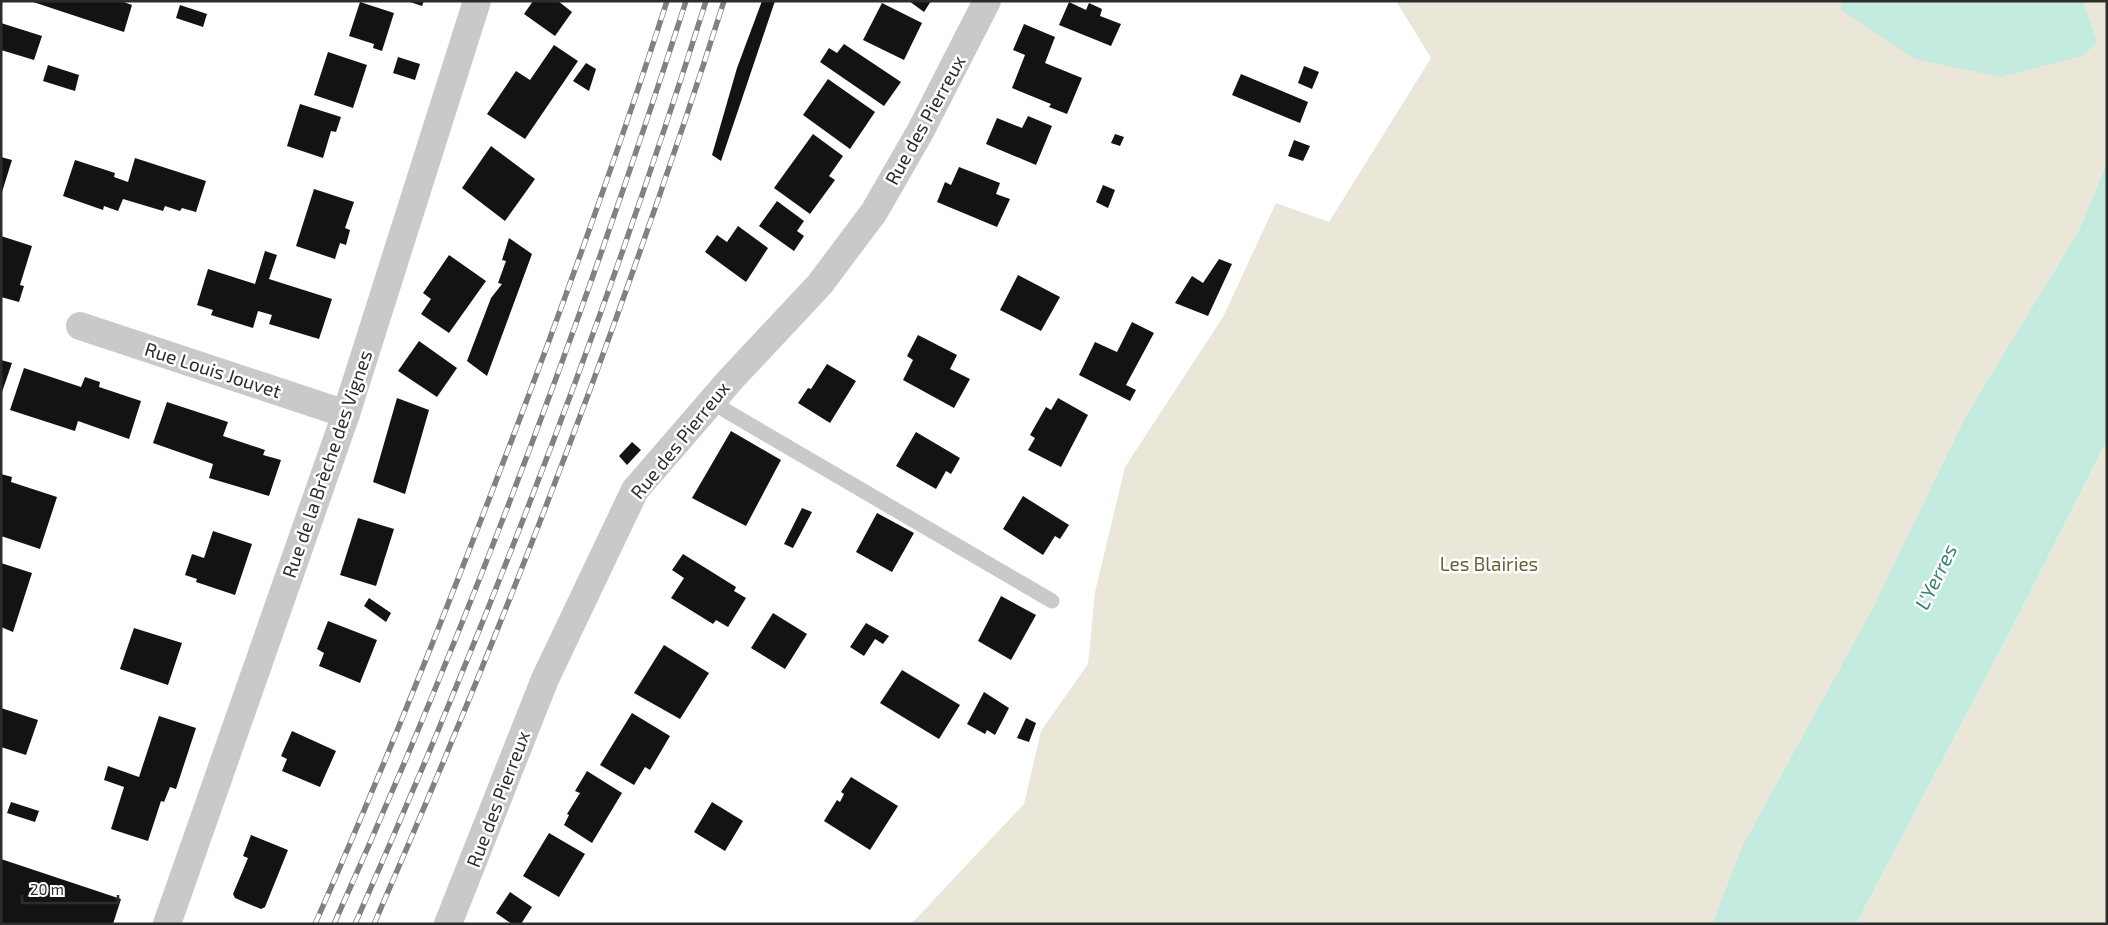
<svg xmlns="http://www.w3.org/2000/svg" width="2108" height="925" font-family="'Exo 2',sans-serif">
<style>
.green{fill:#eae7d8}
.water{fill:#c3ebe0}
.building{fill:#131313}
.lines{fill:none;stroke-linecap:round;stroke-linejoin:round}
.lane{stroke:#c9c9c9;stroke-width:15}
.street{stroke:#c9c9c9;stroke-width:28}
.rail-casing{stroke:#818181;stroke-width:5.5}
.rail{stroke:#fff;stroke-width:4;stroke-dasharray:11;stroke-linecap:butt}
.labels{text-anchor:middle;stroke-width:5;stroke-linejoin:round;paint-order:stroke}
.street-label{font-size:19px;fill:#2c2c2c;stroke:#fff}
.park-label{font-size:19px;fill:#676239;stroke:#fff}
.water-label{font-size:20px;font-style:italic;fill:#35826e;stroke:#fff}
</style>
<rect width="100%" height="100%" fill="#fff"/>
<!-- green -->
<g class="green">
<path d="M 1396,1 L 2107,1 L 2107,162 L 2079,230 L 1965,417 L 1871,611 L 1742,846 L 1712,924 L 911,924 L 1024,804 L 1041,731 L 1088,664 L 1095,592 L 1125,467 L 1223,317 L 1276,203 L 1329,222 L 1431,58 Z"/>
<path d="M 2107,440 L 2107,924 L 1856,924 L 2016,620 Z"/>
</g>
<!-- water -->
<g class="water">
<path d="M 1840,1 L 2083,1 L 2097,43 L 2082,56 L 2000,77 L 1915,59 L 1842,11 Z"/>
<path d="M 2107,162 L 2107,440 L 2016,620 L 1856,924 L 1712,924 L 1742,846 L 1871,611 L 1965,417 L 2079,230 Z"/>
</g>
<!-- building -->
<g class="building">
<path d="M 30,1 L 121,1 L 132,5 L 124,32 Z"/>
<path d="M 407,1 L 424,1 L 422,6 Z"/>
<path d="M 533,1 L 558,1 L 572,12 L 555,36 L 524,14 Z"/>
<path d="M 762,1 L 775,1 L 721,161 L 712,155 L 737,68 Z"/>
<path d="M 909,1 L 931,1 L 924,12 Z"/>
<path d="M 360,2 L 394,13 L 382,51 L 373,48 L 374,44 L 349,36 Z"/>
<path d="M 1069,2 L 1086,10 L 1089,3 L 1102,9 L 1100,16 L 1121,24 L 1111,46 L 1059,25 Z"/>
<path d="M 882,3 L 922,23 L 904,60 L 863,40 Z"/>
<path d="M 180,5 L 207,14 L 203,27 L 176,18 Z"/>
<path d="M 1,23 L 42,36 L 34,60 L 1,50 Z"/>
<path d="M 1024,24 L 1055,37 L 1045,63 L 1082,78 L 1067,114 L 1049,107 L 1051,104 L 1012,88 L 1025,55 L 1013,50 Z"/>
<path d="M 844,44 L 901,82 L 884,106 L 820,62 L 829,48 L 837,53 Z"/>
<path d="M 554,45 L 578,61 L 525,139 L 487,114 L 516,71 L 530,80 Z"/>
<path d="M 328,52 L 367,65 L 353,108 L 314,95 Z"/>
<path d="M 398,57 L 420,64 L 415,80 L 393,73 Z"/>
<path d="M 586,63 L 596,69 L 589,91 L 573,81 Z"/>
<path d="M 48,65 L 79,75 L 75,91 L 43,81 Z"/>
<path d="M 1304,66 L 1319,72 L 1312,89 L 1298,83 Z"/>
<path d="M 1241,74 L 1308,102 L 1300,123 L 1232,95 Z"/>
<path d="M 828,79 L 875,112 L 850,149 L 803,115 Z"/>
<path d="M 300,104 L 341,117 L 336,132 L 331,131 L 323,158 L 287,146 Z"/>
<path d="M 1028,116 L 1052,126 L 1036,165 L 986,144 L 997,118 L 1022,128 Z"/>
<path d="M 813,134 L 843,156 L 829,176 L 835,180 L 810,214 L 774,188 Z"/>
<path d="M 1115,134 L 1124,137 L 1120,146 L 1111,143 Z"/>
<path d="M 1294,140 L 1310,146 L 1303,161 L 1288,156 Z"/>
<path d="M 491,146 L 535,179 L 505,221 L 462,188 Z"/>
<path d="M 1,157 L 12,160 L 2,192 L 1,192 Z"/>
<path d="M 135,158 L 206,181 L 196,212 L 182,208 L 180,211 L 165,206 L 163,211 L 123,199 L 118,211 L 104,206 L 103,210 L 63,196 L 75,160 L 115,173 L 114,177 L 128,182 Z"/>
<path d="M 959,167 L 1000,183 L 996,194 L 1010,199 L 997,227 L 937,202 L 945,182 L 951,185 Z"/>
<path d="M 1103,185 L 1115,190 L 1108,208 L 1096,202 Z"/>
<path d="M 314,189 L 354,202 L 345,228 L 350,230 L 346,245 L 340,243 L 335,259 L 296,246 Z"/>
<path d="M 777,201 L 804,221 L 797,231 L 804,236 L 794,251 L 759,226 Z"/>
<path d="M 738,226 L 768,248 L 746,282 L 705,252 L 717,235 L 727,242 Z"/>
<path d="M 1,236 L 32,246 L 20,285 L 24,286 L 19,302 L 1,297 Z"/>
<path d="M 509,238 L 532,254 L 487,376 L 467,361 L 491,298 L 502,284 L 498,283 L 506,261 L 502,260 Z"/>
<path d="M 265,251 L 277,255 L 269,279 L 332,299 L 319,339 L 269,324 L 272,315 L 258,311 L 253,328 L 211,315 L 213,310 L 197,305 L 208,269 L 255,284 Z"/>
<path d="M 449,255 L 486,281 L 449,333 L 421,314 L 431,299 L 423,293 Z"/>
<path d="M 1219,259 L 1232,264 L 1208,316 L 1175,303 L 1192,276 L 1203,283 Z"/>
<path d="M 1018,275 L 1060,297 L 1041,331 L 1000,310 Z"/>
<path d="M 1132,322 L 1154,333 L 1126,385 L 1136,390 L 1130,401 L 1079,375 L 1095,342 L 1117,352 Z"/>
<path d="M 918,335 L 957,355 L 950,369 L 970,379 L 954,408 L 903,380 L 913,360 L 907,356 Z"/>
<path d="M 419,341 L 457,368 L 437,397 L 398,371 Z"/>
<path d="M 1,360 L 12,363 L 2,392 L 1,392 Z"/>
<path d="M 827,364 L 856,381 L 830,423 L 798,403 L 808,388 L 811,389 Z"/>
<path d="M 24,368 L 81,387 L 85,377 L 100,382 L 99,387 L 141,401 L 129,439 L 78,421 L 75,431 L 10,410 Z"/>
<path d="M 397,398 L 429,410 L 405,494 L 373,482 Z"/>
<path d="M 1058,398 L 1088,415 L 1061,467 L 1028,450 L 1035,438 L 1030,435 L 1046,407 L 1051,410 Z"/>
<path d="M 167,402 L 228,422 L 223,436 L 265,450 L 263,455 L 281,460 L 269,496 L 209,478 L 213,464 L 153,443 Z"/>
<path d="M 731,431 L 781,460 L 746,526 L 692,498 Z"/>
<path d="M 916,432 L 960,458 L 951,474 L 946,471 L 936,489 L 896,466 Z"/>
<path d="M 632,442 L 641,450 L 627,465 L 619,456 Z"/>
<path d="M 1,474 L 12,477 L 11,482 L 57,497 L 40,549 L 1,536 Z"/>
<path d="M 1023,496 L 1069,525 L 1060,539 L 1055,536 L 1043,555 L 1003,529 Z"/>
<path d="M 802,508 L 812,512 L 793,548 L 784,544 Z"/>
<path d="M 877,513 L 914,533 L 892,572 L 856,552 Z"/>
<path d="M 358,518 L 394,529 L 376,586 L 340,575 Z"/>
<path d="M 213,531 L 252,544 L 235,595 L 196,582 L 197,579 L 185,575 L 192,554 L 204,558 Z"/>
<path d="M 683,554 L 736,587 L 734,591 L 746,598 L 728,627 L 716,620 L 713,624 L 671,598 L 684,578 L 672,570 Z"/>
<path d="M 1,563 L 32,573 L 13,632 L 1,627 Z"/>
<path d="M 1001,596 L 1036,615 L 1011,660 L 978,641 Z"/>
<path d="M 369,598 L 391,613 L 386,622 L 364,606 Z"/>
<path d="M 773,613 L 807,634 L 785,669 L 751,648 Z"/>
<path d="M 328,621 L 377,640 L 360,683 L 319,666 L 324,653 L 317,649 Z"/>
<path d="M 866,623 L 889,636 L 883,644 L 875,639 L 864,656 L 850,647 Z"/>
<path d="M 134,628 L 182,643 L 168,685 L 120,669 Z"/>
<path d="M 664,645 L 709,673 L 680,719 L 634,693 Z"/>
<path d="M 902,670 L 960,705 L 939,739 L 880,703 Z"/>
<path d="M 984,692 L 1009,708 L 995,735 L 987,730 L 985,734 L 967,724 Z"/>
<path d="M 1,708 L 38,720 L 26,755 L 1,747 Z"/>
<path d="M 632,713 L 670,736 L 650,770 L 645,767 L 634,785 L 600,765 Z"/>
<path d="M 159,716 L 196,728 L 176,789 L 170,787 L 164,802 L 161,801 L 148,841 L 111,829 L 124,787 L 104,780 L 108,766 L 139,777 Z"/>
<path d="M 1026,718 L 1036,723 L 1029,742 L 1017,738 Z"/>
<path d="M 292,731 L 336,751 L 320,787 L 282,771 L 287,759 L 281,756 Z"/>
<path d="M 587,771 L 622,793 L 592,843 L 564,825 L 569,815 L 567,814 L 580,793 L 575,791 Z"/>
<path d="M 851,777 L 898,806 L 870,850 L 824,821 L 837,800 L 840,802 L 844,794 L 841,792 Z"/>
<path d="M 11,802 L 39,811 L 35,822 L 7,813 Z"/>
<path d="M 712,802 L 743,821 L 725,851 L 694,832 Z"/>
<path d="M 549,833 L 585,854 L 559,897 L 523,876 Z"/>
<path d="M 251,835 L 288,850 L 265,907 L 261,909 L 235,898 L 233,894 L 248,858 L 243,856 Z"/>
<path d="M 1,859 L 121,899 L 113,924 L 1,924 Z"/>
<path d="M 510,892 L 532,907 L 521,924 L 512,924 L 496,913 Z"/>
</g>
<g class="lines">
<!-- lane -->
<path class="lane" d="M 712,401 L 728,412 L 1052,601"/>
<!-- street -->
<g class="street">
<path d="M 80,326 L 346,414"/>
<path d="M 167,924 L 346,414 L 477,1"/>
<path d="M 448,924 L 545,679 L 635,490 L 731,379 L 820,284 L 874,212 L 920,132 L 987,1"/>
</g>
<defs>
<g id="rail">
<path d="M 315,924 C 371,798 422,671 472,543 C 542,364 608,184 667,1"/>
<path d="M 334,924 C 469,624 585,314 686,1"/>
<path d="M 355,924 C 488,623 607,315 706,1"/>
<path d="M 374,924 C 506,622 624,315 724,1"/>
</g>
</defs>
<!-- rail casing -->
<use href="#rail" class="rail-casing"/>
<!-- rail -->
<use href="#rail" class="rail"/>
</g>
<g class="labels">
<!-- street labels -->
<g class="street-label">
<text transform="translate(925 120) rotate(-61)" y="7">Rue des Pierreux</text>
<text transform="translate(213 370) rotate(18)" y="7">Rue Louis Jouvet</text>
<text transform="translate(680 440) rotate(-51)" y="7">Rue des Pierreux</text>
<text transform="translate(327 464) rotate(-71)" y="7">Rue de la Brèche des Vignes</text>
<text transform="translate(498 799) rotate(-69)" y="7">Rue des Pierreux</text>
</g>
<!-- park labels -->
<g class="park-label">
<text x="1489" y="571">Les Blairies</text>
</g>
<!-- water labels -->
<g class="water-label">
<text transform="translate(1936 577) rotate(-64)" y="7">L'Yerres</text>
</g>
</g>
<!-- border -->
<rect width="2108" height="925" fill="none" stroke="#2c2c2c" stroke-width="5"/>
<!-- scale -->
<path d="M22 895v8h96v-8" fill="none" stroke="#2c2c2c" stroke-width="2.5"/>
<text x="30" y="895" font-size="15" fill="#2c2c2c" stroke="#ffffff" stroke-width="4" paint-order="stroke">20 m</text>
</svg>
